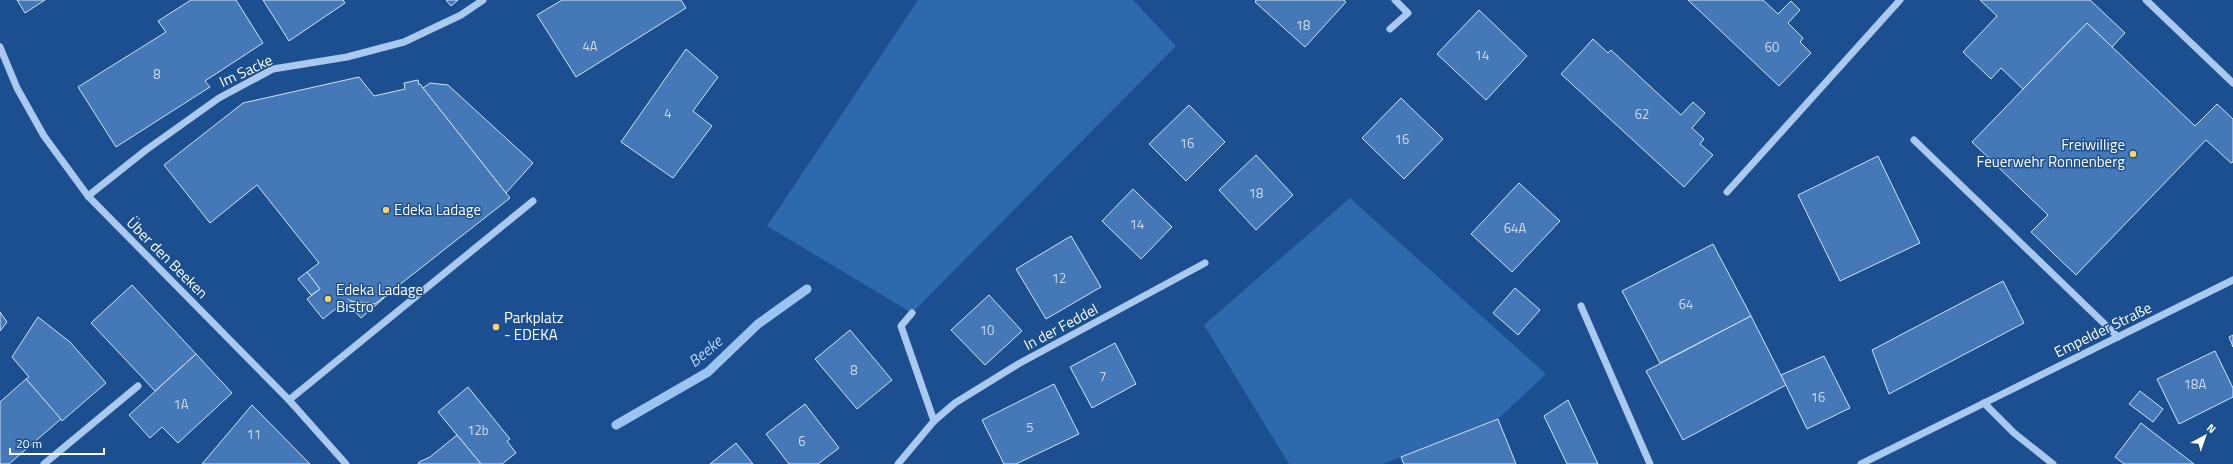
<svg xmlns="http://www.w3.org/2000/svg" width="2233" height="464" font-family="'Titillium Web',sans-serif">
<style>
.green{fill:#2e69ad}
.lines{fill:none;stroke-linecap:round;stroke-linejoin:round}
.stream{stroke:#9cc4f0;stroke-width:9}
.building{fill:#4478b7;stroke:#cfe3fa}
.minor{stroke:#a9c9ee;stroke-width:7}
.poi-dot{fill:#ffd166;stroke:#1b4f8f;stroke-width:1.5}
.labels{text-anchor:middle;stroke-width:3;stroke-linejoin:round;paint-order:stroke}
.number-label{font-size:13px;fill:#d0dded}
.street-label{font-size:15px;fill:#fff;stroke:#1b4f8f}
.poi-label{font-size:15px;fill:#fff;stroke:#1b4f8f;text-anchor:start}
.water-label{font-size:16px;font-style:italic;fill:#b5d3f5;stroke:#1b4f8f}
</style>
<rect width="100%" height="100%" fill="#1b4f8f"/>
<!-- green -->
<g class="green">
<path d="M 918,0 L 1133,0 L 1176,46 L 912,313 L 767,226 Z"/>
<path d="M 1350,198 L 1546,374 L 1498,419 L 1383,464 L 1289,464 L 1204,325 Z"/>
</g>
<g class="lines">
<!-- stream -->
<path class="stream" d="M 616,425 L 708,372 L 758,324 L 807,289"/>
</g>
<!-- building -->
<g class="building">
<path d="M 17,0 L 45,0 L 25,13 Z"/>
<path d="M 191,0 L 236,0 L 263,43 L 205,81 L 210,87 L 116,147 L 78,87 L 166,32 L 158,21 Z"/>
<path d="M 263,0 L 343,0 L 345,3 L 289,41 Z"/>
<path d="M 446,0 L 458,0 L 451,6 Z"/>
<path d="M 562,0 L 681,0 L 686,8 L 576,77 L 537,15 Z"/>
<path d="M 1256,0 L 1344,0 L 1346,2 L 1305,47 L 1255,2 Z"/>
<path d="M 1688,0 L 1763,0 L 1778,14 L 1791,1 L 1800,10 L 1788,23 L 1803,38 L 1800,42 L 1811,53 L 1779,86 Z"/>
<path d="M 1980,0 L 2090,0 L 2125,33 L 2112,47 L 2087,23 L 2023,89 L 2001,68 L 1991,79 L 1963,52 L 1997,16 Z"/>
<path d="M 1479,10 L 1527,56 L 1486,100 L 1437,54 Z"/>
<path d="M 2087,23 L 2195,126 L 2217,104 L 2233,119 L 2233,162 L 2231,163 L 2206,140 L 2076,275 L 2031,232 L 2048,215 L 1972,142 Z"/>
<path d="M 1593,39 L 1608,53 L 1611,50 L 1681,115 L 1693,102 L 1705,113 L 1692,128 L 1704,139 L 1700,144 L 1713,155 L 1684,187 L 1561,74 Z"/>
<path d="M 686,49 L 718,77 L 693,111 L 712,126 L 673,178 L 621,142 Z"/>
<path d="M 359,77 L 374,96 L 405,89 L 404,83 L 418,80 L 419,85 L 420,84 L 510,198 L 375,304 L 350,301 L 348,299 L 323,319 L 307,299 L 320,289 L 307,272 L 319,263 L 257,185 L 210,223 L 164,165 L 243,103 Z"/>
<path d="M 430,83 L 448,85 L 533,163 L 506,193 L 423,88 Z"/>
<path d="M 1401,98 L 1443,139 L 1404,179 L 1362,138 Z"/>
<path d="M 1189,105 L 1225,142 L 1186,181 L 1149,144 Z"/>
<path d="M 1256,155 L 1293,195 L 1256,230 L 1219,190 Z"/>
<path d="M 1878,156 L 1920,243 L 1840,281 L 1798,195 Z"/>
<path d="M 1519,183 L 1560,221 L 1512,272 L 1471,234 Z"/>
<path d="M 1133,189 L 1172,227 L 1141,259 L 1102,221 Z"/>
<path d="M 1071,236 L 1101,287 L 1046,319 L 1016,269 Z"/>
<path d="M 1713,244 L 1751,316 L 1660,363 L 1622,291 Z"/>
<path d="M 307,272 L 320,289 L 311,295 L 298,279 Z"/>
<path d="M 2003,281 L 2024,323 L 1889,394 L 1872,350 Z"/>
<path d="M 132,285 L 196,354 L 155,391 L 91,323 Z"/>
<path d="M 1515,288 L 1540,310 L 1518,335 L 1493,313 Z"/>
<path d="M 392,291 L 361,318 L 346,301 L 348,299 L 350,301 L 375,304 Z"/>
<path d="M 989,295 L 1022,331 L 985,365 L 951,330 Z"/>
<path d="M 0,312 L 7,322 L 0,331 Z"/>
<path d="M 1751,316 L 1786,385 L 1683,440 L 1646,371 Z"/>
<path d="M 38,317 L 70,342 L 106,383 L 62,421 L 26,379 L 29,377 L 12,357 Z"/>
<path d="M 850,330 L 892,380 L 857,409 L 815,359 Z"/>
<path d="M 2233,335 L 2233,347 L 2229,337 Z"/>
<path d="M 1115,343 L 1136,384 L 1092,408 L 1070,367 Z"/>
<path d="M 2215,351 L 2233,388 L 2233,397 L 2179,424 L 2157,379 Z"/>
<path d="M 196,354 L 232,393 L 178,443 L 162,427 L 150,438 L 129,415 Z"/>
<path d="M 1824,356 L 1850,408 L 1807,429 L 1781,375 Z"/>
<path d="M 26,379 L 61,419 L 9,464 L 0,464 L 0,402 Z"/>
<path d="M 1054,384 L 1079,434 L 1016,464 L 1004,464 L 982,420 Z"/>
<path d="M 468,387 L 510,439 L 507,441 L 516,453 L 502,464 L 481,464 L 438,412 Z"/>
<path d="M 2140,391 L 2163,409 L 2153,422 L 2129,404 Z"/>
<path d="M 1568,400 L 1598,464 L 1567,464 L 1544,416 Z"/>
<path d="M 805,404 L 839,448 L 818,464 L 789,464 L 766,434 Z"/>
<path d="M 252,405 L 310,464 L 202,464 Z"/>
<path d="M 1498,419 L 1516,464 L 1404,464 L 1401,457 Z"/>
<path d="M 2141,423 L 2194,464 L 2124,464 L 2115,457 Z"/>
<path d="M 457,435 L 481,464 L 418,464 L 419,462 L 430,457 Z"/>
<path d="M 736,443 L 753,464 L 710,464 Z"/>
</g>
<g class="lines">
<!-- minor -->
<g class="minor">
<path d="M 2146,0 L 2233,83"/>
<path d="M 1390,29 L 1408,13 L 1395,0"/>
<path d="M 0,47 L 17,88 L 44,136 L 88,196 L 289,400 L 346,464"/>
<path d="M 1914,140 L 2118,337"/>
<path d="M 1727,192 L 1900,0"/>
<path d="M 88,196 L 146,150 L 219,98 L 273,69 L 347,57 L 404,42 L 461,15 L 483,0"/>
<path d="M 1581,306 L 1650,464"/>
<path d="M 912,313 L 901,326 L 934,421"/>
<path d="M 289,400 L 533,201"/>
<path d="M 1984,403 L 2014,433 L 2053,464"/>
<path d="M 44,464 L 138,386"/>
<path d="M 898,464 L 934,421 L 955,403 L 1020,363 L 1205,263"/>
<path d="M 1861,464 L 2233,280"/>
</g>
</g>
<!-- markers -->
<g class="poi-dot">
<circle cx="2133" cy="154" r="4"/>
<circle cx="386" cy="210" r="4"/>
<circle cx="328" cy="299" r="4"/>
<circle cx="496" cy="327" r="4"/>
</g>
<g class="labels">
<!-- number labels -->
<g class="number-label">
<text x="1303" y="30">18</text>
<text x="590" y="51">4A</text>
<text x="1772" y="52">60</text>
<text x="1482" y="60">14</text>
<text x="157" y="79">8</text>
<text x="668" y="118">4</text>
<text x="1642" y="119">62</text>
<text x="1402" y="144">16</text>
<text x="1187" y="148">16</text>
<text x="1256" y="198">18</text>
<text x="1137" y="229">14</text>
<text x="1515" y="233">64A</text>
<text x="1059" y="283">12</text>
<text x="1686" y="309">64</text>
<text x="987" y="335">10</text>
<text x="854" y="375">8</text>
<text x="1103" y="381">7</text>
<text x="2195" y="389">18A</text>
<text x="1818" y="402">16</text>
<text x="181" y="409">1A</text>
<text x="1030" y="432">5</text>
<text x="478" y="435">12b</text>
<text x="254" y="439">11</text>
<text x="802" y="446">6</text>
</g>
<!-- street labels -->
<g class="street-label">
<text transform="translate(246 71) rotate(-25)" y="5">Im Sacke</text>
<text transform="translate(167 258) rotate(45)" y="5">Über den Beeken</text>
<text transform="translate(1061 327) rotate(-28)" y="5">In der Feddel</text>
<text transform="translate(2103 330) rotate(-26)" y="5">Empelder Straße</text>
</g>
<!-- poi labels -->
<g class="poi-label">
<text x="2125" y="150" text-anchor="end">Freiwillige<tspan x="2125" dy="17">Feuerwehr Ronnenberg</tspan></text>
<text x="394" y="215">Edeka Ladage</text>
<text x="336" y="295">Edeka Ladage<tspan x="336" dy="17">Bistro</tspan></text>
<text x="504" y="323">Parkplatz<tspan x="504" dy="17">- EDEKA</tspan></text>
</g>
<!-- water labels -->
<g class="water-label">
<text transform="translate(705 351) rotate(-40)" y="6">Beeke</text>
</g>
</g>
<!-- north arrow -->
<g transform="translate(2205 436) rotate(40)" stroke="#1b4f8f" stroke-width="3" paint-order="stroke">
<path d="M0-3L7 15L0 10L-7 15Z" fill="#ffffff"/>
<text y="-6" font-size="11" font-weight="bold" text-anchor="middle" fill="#ffffff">N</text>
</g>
<!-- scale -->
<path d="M10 448v6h94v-6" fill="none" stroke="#ffffff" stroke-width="2"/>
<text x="16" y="448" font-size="12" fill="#ffffff" stroke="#1b4f8f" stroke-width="3" paint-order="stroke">20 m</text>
</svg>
